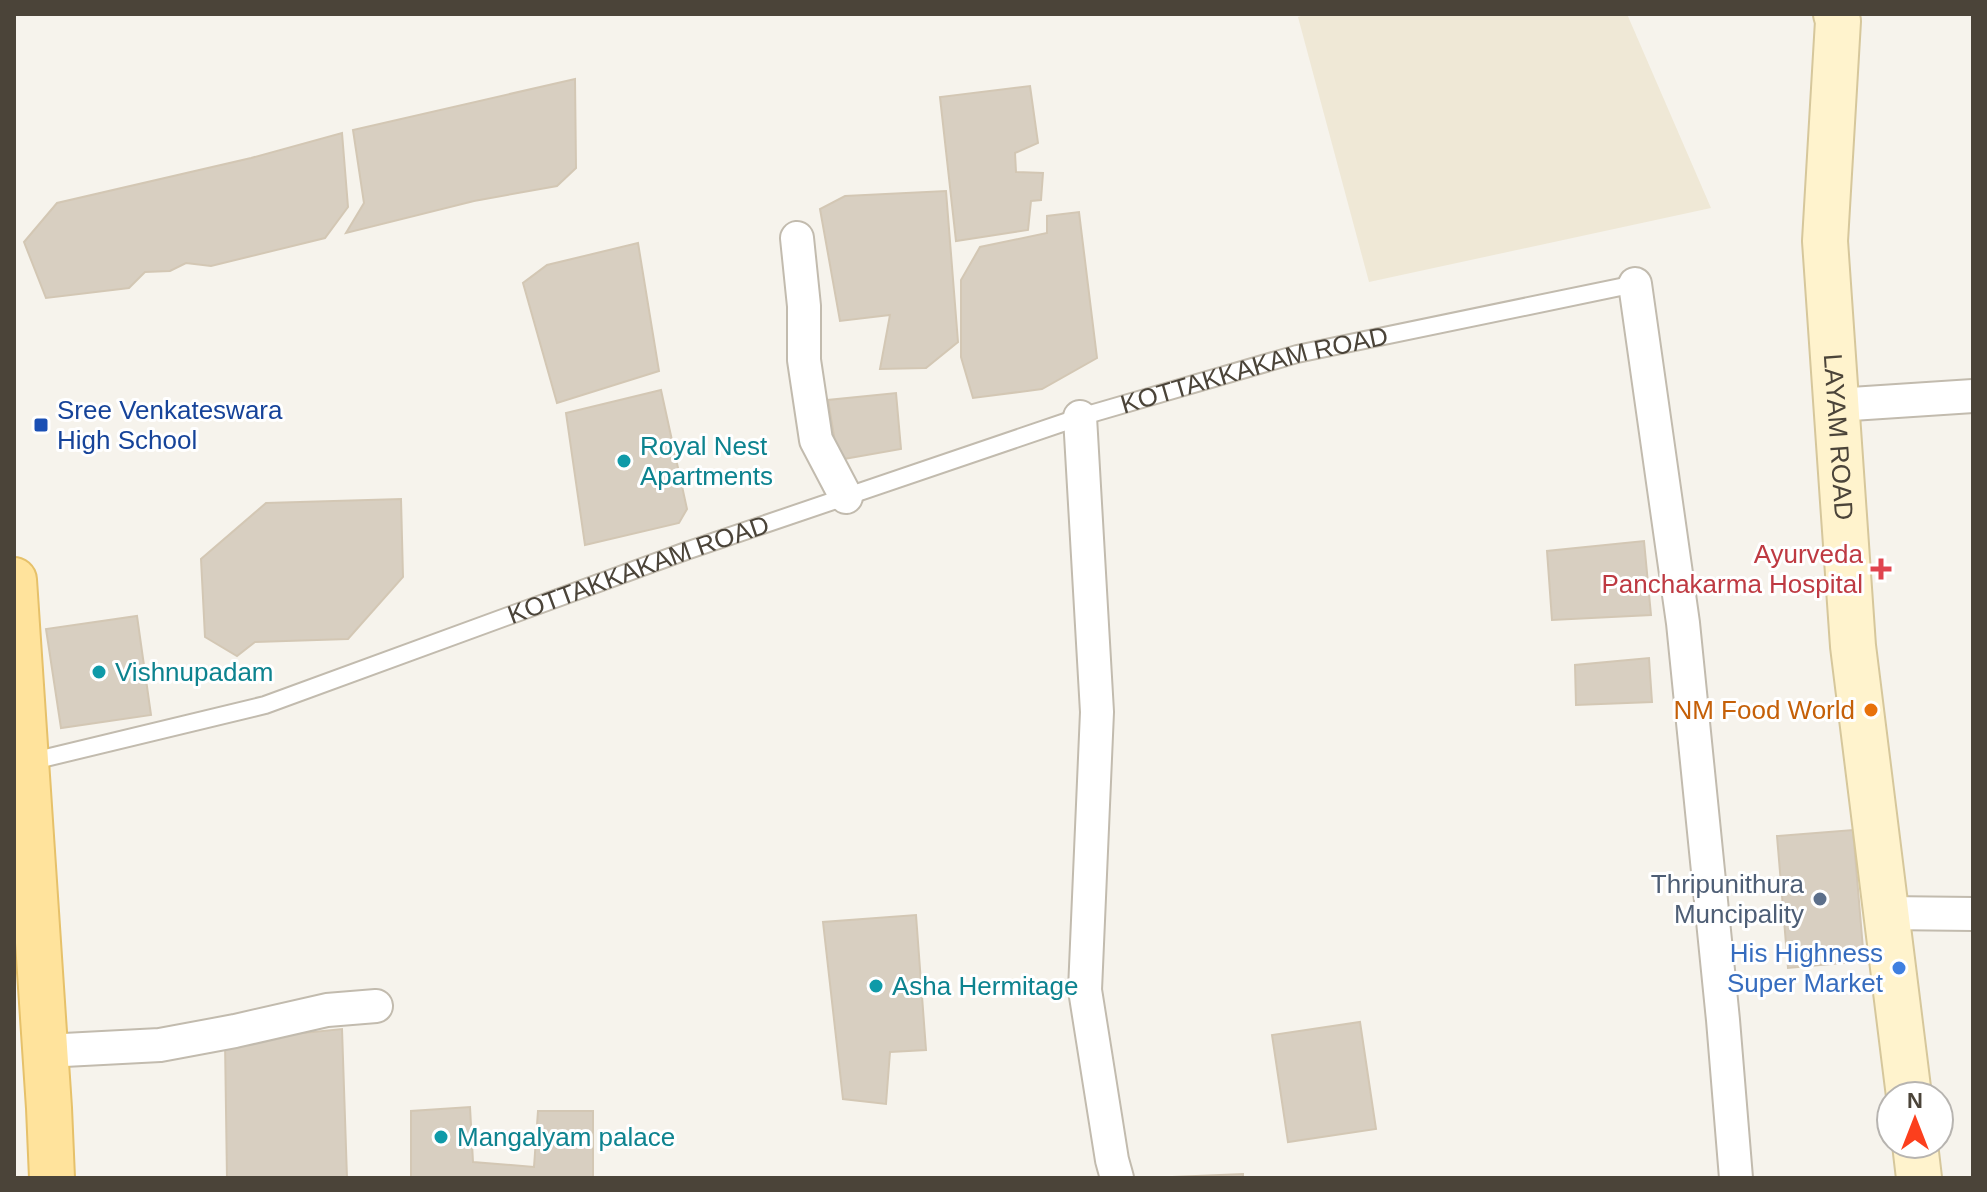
<svg xmlns="http://www.w3.org/2000/svg" width="1987" height="1192" font-family="Helvetica,sans-serif">
<style>
.education{fill:#efe8d6}
.building{fill:#d8cfc1;stroke:#d3c7b4;stroke-width:2}
.lines{fill:none;stroke-linecap:round;stroke-linejoin:round}
.lane-casing{stroke:#c2bbae;stroke-width:20}
.street-casing{stroke:#c2bbae;stroke-width:36}
.secondary-casing{stroke:#d6c79b;stroke-width:48}
.primary-casing{stroke:#e6c16a;stroke-width:48}
.lane{stroke:#fff;stroke-width:16}
.street{stroke:#fff;stroke-width:32}
.secondary{stroke:#fff3cd;stroke-width:44}
.primary{stroke:#ffe39c;stroke-width:44}
.transit-dot{fill:#1a4fb4;stroke:#fff;stroke-width:3}
.culture-dot{fill:#0f9aa8;stroke:#fff;stroke-width:3}
.health-dot{fill:#e0444e;stroke:#fff;stroke-width:3}
.food-dot{fill:#e8710a;stroke:#fff;stroke-width:3}
.service-dot{fill:#5c6f8a;stroke:#fff;stroke-width:3}
.shop-dot{fill:#3f7fe0;stroke:#fff;stroke-width:3}
.labels{text-anchor:middle;stroke-width:6;stroke-linejoin:round;paint-order:stroke}
.street-label{font-size:26px;fill:#4b4439;stroke:#fff}
.transit-label{font-size:26px;fill:#164399;stroke:#fff;text-anchor:start}
.culture-label{font-size:26px;fill:#0d838f;stroke:#fff;text-anchor:start}
.health-label{font-size:26px;fill:#be3a42;stroke:#fff;text-anchor:end}
.food-label{font-size:26px;fill:#c56008;stroke:#fff;text-anchor:end}
.service-label{font-size:26px;fill:#4e5e75;stroke:#fff;text-anchor:end}
.shop-label{font-size:26px;fill:#366cbe;stroke:#fff;text-anchor:end}
</style>
<rect width="100%" height="100%" fill="#f6f3ec"/>
<!-- education -->
<path class="education" d="M 1306,14 L 1627,14 L 1711,208 L 1369,282 L 1298,17 Z"/>
<!-- building -->
<g class="building">
<path d="M 575,79 L 576,168 L 557,186 L 474,201 L 346,233 L 364,203 L 353,130 Z"/>
<path d="M 1030,86 L 1038,143 L 1015,153 L 1016,172 L 1043,173 L 1041,200 L 1031,201 L 1028,230 L 956,241 L 940,97 Z"/>
<path d="M 342,133 L 348,207 L 325,238 L 211,266 L 186,263 L 170,271 L 145,272 L 129,288 L 46,298 L 24,242 L 57,203 L 251,158 Z"/>
<path d="M 946,191 L 958,342 L 926,368 L 880,369 L 890,315 L 840,321 L 820,209 L 845,196 Z"/>
<path d="M 1079,212 L 1097,358 L 1042,389 L 973,398 L 961,357 L 961,280 L 980,247 L 1047,233 L 1047,216 Z"/>
<path d="M 638,243 L 659,371 L 557,403 L 523,283 L 547,265 Z"/>
<path d="M 661,390 L 687,509 L 679,523 L 585,545 L 566,413 Z"/>
<path d="M 896,393 L 901,449 L 838,460 L 828,400 Z"/>
<path d="M 401,499 L 403,577 L 348,639 L 255,642 L 237,656 L 205,637 L 201,559 L 266,503 Z"/>
<path d="M 1644,541 L 1651,615 L 1552,620 L 1547,551 Z"/>
<path d="M 137,616 L 151,715 L 61,728 L 46,629 Z"/>
<path d="M 1649,658 L 1652,702 L 1576,705 L 1575,665 Z"/>
<path d="M 1853,830 L 1864,961 L 1788,968 L 1777,836 Z"/>
<path d="M 916,915 L 926,1050 L 890,1052 L 886,1104 L 843,1099 L 823,922 Z"/>
<path d="M 1360,1022 L 1376,1129 L 1288,1142 L 1272,1035 Z"/>
<path d="M 342,1029 L 347,1178 L 227,1178 L 225,1041 Z"/>
<path d="M 470,1107 L 473,1162 L 534,1167 L 538,1111 L 593,1111 L 593,1178 L 411,1178 L 411,1111 Z"/>
<path d="M 1243,1174 L 1243,1178 L 1148,1178 Z"/>
</g>
<g class="lines">
<defs>
<g id="lane">
<path id="s1" d="M 29,762 L 265,705 L 686,551 L 1080,417 L 1297,354 L 1635,284"/>
</g>
<g id="street">
<path d="M 797,238 L 804,306 L 804,360 L 816,440 L 846,497"/>
<path d="M 1635,284 L 1683,623 L 1723,1020 L 1736,1178"/>
<path d="M 1836,405 L 1973,396"/>
<path d="M 1080,417 L 1097,712 L 1085,990 L 1112,1160 L 1117,1178"/>
<path d="M 1886,913 L 1973,914"/>
<path d="M 45,1051 L 160,1045 L 235,1031 L 327,1010 L 376,1006"/>
</g>
<g id="secondary">
<path id="s2" d="M 1836,14 L 1838,21 L 1825,241 L 1853,646 L 1909,1096"/>
<path d="M 1915,1144 L 1919,1178"/>
</g>
<path id="primary" d="M 14,580 L 49,1108 L 52,1178"/>
</defs>
<!-- lane casing -->
<use href="#lane" class="lane-casing"/>
<!-- street casing -->
<use href="#street" class="street-casing"/>
<!-- secondary casing -->
<use href="#secondary" class="secondary-casing"/>
<!-- primary casing -->
<use href="#primary" class="primary-casing"/>
<!-- lane -->
<use href="#lane" class="lane"/>
<!-- street -->
<use href="#street" class="street"/>
<!-- secondary -->
<use href="#secondary" class="secondary"/>
<!-- primary -->
<use href="#primary" class="primary"/>
</g>
<!-- markers -->
<rect class="transit-dot" x="33" y="417" width="16" height="16" rx="4"/>
<g class="culture-dot">
<circle cx="624" cy="461" r="8"/>
<circle cx="99" cy="672" r="8"/>
<circle cx="876" cy="986" r="8"/>
<circle cx="441" cy="1137" r="8"/>
</g>
<path class="health-dot" d="M1877 557h8v8h8v8h-8v8h-8v-8h-8v-8h8z"/>
<circle class="food-dot" cx="1871" cy="710" r="8"/>
<circle class="service-dot" cx="1820" cy="899" r="8"/>
<circle class="shop-dot" cx="1899" cy="968" r="8"/>
<g class="labels">
<!-- street labels -->
<g class="street-label">
<text dy="9" stroke="none"><textPath href="#s1" startOffset="1288">KOTTAKKAKAM ROAD</textPath></text>
<text dy="9" stroke="none"><textPath href="#s2" startOffset="424">LAYAM ROAD</textPath></text>
<text dy="9" stroke="none"><textPath href="#s1" startOffset="640">KOTTAKKAKAM ROAD</textPath></text>
</g>
<!-- transit labels -->
<g class="transit-label">
<text x="57" y="419">Sree Venkateswara<tspan x="57" dy="30">High School</tspan></text>
</g>
<!-- culture labels -->
<g class="culture-label">
<text x="640" y="455">Royal Nest<tspan x="640" dy="30">Apartments</tspan></text>
<text x="115" y="681">Vishnupadam</text>
<text x="892" y="995">Asha Hermitage</text>
<text x="457" y="1146">Mangalyam palace</text>
</g>
<!-- health labels -->
<g class="health-label">
<text x="1863" y="563">Ayurveda<tspan x="1863" dy="30">Panchakarma Hospital</tspan></text>
</g>
<!-- food labels -->
<g class="food-label">
<text x="1855" y="719">NM Food World</text>
</g>
<!-- service labels -->
<g class="service-label">
<text x="1804" y="893">Thripunithura<tspan x="1804" dy="30">Muncipality</tspan></text>
</g>
<!-- shop labels -->
<g class="shop-label">
<text x="1883" y="962">His Highness<tspan x="1883" dy="30">Super Market</tspan></text>
</g>
</g>
<!-- border -->
<rect width="1987" height="1192" fill="none" stroke="#4b4439" stroke-width="32"/>
<!-- north arrow -->
<g transform="translate(1915 1120)"><circle r="38" fill="#ffffff" stroke="#b7b4b0" stroke-width="2"/>
<path d="M0-6L14 30L0 20L-14 30Z" fill="#fc3f1d"/>
<text y="-12" font-size="22" font-weight="bold" text-anchor="middle" fill="#4b4439">N</text>
</g>
</svg>
